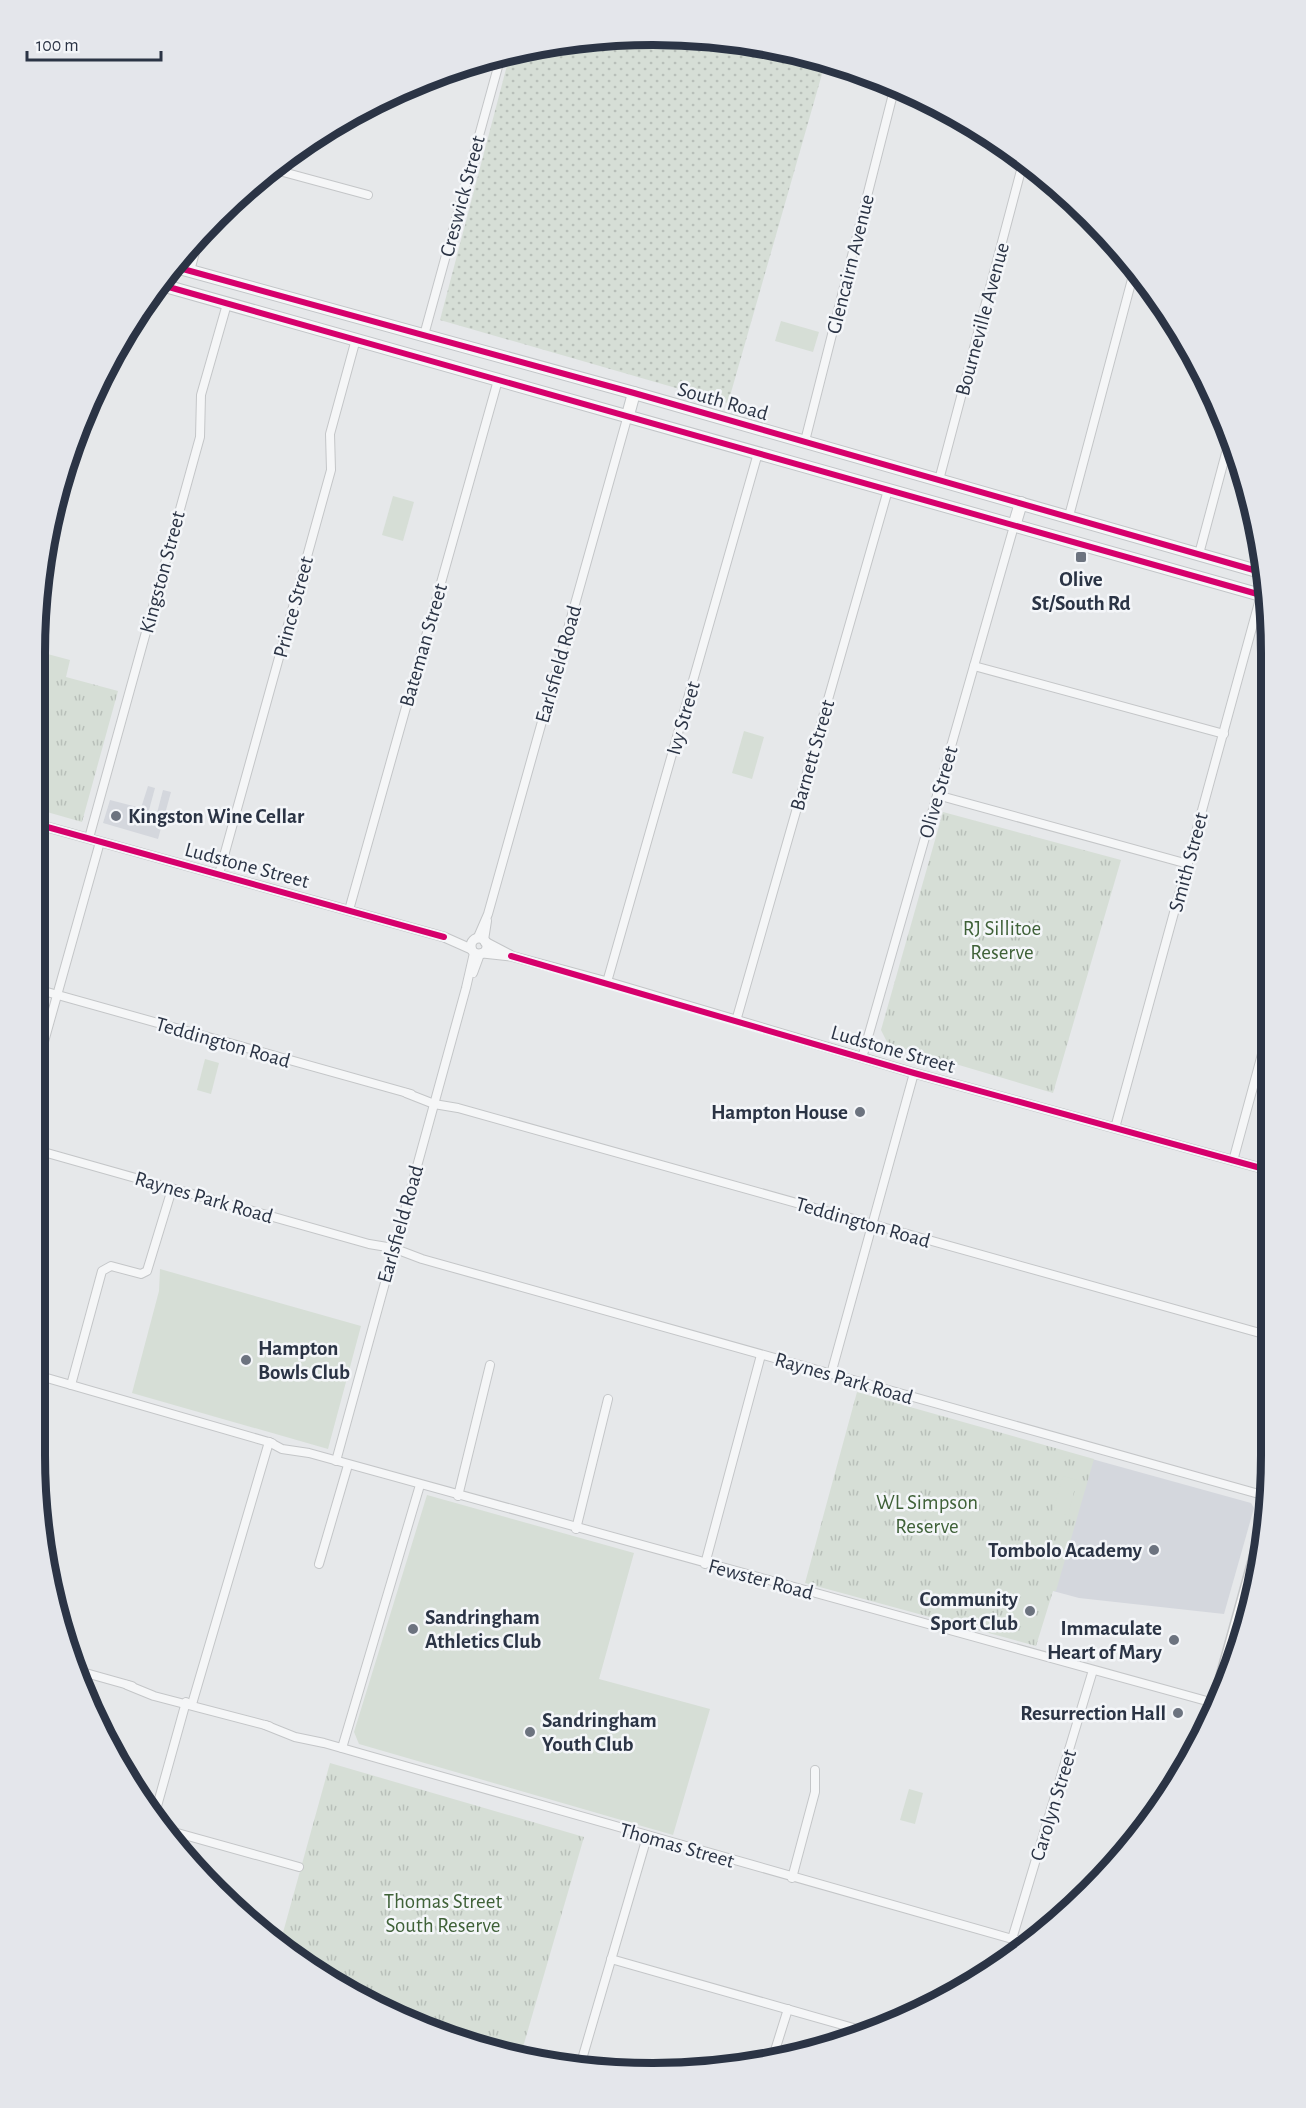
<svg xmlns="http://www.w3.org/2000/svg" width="1306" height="2108" font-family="'Alegreya Sans',sans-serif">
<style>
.built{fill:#d4d7dd}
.grass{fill:url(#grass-dots)}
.park{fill:url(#park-tufts)}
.garden{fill:#d6ded6}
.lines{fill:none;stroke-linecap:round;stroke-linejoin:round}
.minor-casing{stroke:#c4c6c8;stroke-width:10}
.tertiary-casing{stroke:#c4c6c8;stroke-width:11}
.secondary-casing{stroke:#c4c6c8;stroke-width:13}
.primary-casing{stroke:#c2c5c8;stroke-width:14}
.minor{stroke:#f5f6f7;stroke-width:8}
.tertiary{stroke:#f5f6f7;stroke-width:9}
.secondary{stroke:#f8f8f8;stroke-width:10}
.primary{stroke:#f8f8f8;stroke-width:12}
.cycleway-casing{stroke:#f4f6f9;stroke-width:10}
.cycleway{stroke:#d6006c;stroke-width:6}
.poi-dot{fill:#6c737f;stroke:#f4f6f9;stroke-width:2}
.labels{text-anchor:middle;stroke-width:5;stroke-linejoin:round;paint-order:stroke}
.street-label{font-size:21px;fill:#2b3445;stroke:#f4f6f9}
.poi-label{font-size:21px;font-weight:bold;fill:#2b3445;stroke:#f4f6f9;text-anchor:end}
.park-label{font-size:21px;fill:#3f6138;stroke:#f4f6f9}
.rim{fill:none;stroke:#2b3445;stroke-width:8}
</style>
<defs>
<pattern id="grass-dots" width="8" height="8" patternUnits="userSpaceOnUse" patternTransform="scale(1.5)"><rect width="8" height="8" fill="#d6ded6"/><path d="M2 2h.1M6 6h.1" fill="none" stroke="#b8bfb9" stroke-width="1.8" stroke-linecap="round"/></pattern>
<pattern id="park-tufts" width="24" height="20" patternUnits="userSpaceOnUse" patternTransform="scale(1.5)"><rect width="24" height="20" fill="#d6ded6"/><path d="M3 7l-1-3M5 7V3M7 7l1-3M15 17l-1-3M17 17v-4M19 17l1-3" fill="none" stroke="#b8bfb9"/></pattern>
</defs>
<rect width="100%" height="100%" fill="#e6e8ea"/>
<!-- built -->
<g class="built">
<path d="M 148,786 L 155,788 L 149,810 L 157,813 L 163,790 L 171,792 L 158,839 L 103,823 L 110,800 L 141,808 Z"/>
<path d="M 1092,1459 L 1251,1503 L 1254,1508 L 1224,1614 L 1079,1598 L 1053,1591 Z"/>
</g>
<!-- grass -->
<path class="grass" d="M 694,36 L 813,56 L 826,60 L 728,403 L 440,320 L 510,54 L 573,40 Z"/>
<!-- park -->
<g class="park">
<path d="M 40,652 L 70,660 L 66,677 L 118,691 L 82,822 L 40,810 Z"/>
<path d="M 943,812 L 1121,860 L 1053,1093 L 888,1044 L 881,1030 Z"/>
<path d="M 857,1392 L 1094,1459 L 1056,1591 L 1053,1591 L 1036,1646 L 805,1583 Z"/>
<path d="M 330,1763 L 584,1837 L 521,2054 L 454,2041 L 344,1991 L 279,1947 Z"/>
</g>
<!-- garden -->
<g class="garden">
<path d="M 781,321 L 819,332 L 813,352 L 775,341 Z"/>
<path d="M 393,496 L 414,502 L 403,541 L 382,535 Z"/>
<path d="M 40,676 C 54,700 54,728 40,752 Z"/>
<path d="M 744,731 L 764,737 L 752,779 L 732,773 Z"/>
<path d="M 205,1059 L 219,1063 L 211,1094 L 197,1090 Z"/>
<path d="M 160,1269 L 361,1326 L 328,1449 L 132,1393 L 159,1291 Z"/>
<path d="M 1063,1476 L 1077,1480 L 1068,1515 L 1053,1511 Z"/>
<path d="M 427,1495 L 634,1553 L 599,1679 L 710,1709 L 673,1835 L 359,1744 L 354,1732 Z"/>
<path d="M 909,1789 L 923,1793 L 915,1824 L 900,1820 Z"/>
</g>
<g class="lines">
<defs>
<g id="minor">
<path d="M 272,169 L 368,195"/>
<path d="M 190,271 L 199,237"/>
<path d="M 424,335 L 501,56"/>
<path d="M 805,441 L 895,86"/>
<path d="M 939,480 L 1024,159"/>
<path d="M 1069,516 L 1135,268"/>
<path d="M 1199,554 L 1230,438"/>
<path d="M 974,666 L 1224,734"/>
<path d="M 937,795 L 1188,864"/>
<path d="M 89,838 L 200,437 L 201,395 L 227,304"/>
<path d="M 219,874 L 331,470 L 330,434 L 356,339"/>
<path d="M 349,910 L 498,380"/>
<path d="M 478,937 L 488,914 L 628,415"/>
<path d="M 484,940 L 487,921"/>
<path d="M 473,973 L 480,954"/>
<path d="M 607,982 L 758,453"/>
<path d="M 40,990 L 411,1094"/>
<path d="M 736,1021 L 888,490"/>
<path d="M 40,1056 L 100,842"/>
<path d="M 862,1058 L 1014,526"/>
<path d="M 406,1093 L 434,1104 L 458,1108 L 1267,1335"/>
<path d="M 1115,1128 L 1261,595"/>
<path d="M 40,1151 L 369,1244 L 393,1248 L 422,1259 L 1266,1496"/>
<path d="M 1233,1161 L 1268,1032"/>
<path d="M 831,1374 L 914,1073"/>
<path d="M 40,1376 L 272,1443"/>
<path d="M 71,1385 L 102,1271 L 111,1266 L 141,1274 L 147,1271 L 172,1189"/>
<path d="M 269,1442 L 282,1449 L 309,1453 L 1214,1703"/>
<path d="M 336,1461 L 466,988 L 474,953"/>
<path d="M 458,1496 L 490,1365"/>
<path d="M 576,1529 L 608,1399"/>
<path d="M 319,1564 L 348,1465"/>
<path d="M 705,1564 L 761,1355"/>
<path d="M 75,1670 L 132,1686"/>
<path d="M 127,1685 L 154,1696 L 269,1726"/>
<path d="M 192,1704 L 269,1442"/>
<path d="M 265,1725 L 295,1737 L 324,1743 L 1030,1944"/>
<path d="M 342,1748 L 420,1485"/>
<path d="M 154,1817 L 186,1702"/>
<path d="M 163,1829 L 299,1867"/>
<path d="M 792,1878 L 815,1792 L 815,1770"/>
<path d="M 1012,1939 L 1093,1670"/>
<path d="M 611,1959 L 871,2033"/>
<path d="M 772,2060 L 788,2009"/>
<path d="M 580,2066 L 647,1837"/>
</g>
<g id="tertiary">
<path d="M 40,825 L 444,937 L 471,949"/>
<circle cx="479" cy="946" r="8"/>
<path d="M 485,942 L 510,955"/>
<path d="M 483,953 L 511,956 L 607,982 L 914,1073 L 1268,1170"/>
</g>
<path id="secondary" d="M 1211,1714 L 1266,1516"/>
<g id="primary">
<path d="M 172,266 L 634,393 L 1264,573"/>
<path d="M 158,284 L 1268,597"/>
<path d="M 628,415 L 634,393"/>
<path d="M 1014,526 L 1021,503"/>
</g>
</defs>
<!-- minor casing -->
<use href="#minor" class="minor-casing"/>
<!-- tertiary casing -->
<use href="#tertiary" class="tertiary-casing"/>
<!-- secondary casing -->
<use href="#secondary" class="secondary-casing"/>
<!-- primary casing -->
<use href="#primary" class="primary-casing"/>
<!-- minor -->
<use href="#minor" class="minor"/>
<!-- tertiary -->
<use href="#tertiary" class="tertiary"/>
<!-- secondary -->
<use href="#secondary" class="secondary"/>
<!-- primary -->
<use href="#primary" class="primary"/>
<defs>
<g id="cycleway">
<path d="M 172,266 L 634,393 L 1264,573"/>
<path d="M 158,284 L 1268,597"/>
<path d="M 40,825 L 444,937"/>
<path d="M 511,956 L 914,1073 L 1268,1170"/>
</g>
</defs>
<!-- cycleway casing -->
<use href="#cycleway" class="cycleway-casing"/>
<!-- cycleway -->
<use href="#cycleway" class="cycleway"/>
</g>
<!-- markers -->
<g class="poi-dot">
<rect x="1075" y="551" width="12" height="12" rx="3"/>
<circle cx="116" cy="816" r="6"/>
<circle cx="860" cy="1112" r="6"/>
<circle cx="246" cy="1360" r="6"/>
<circle cx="1154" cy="1550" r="6"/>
<circle cx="1030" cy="1611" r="6"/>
<circle cx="413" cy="1629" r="6"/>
<circle cx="1174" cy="1640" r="6"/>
<circle cx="1178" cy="1713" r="6"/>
<circle cx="530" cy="1732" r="6"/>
</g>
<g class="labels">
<!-- street labels -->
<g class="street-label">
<text transform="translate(462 196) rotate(-75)" y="7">Creswick Street</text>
<text transform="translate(850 264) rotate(-76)" y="7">Glencairn Avenue</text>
<text transform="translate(982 319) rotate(-75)" y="7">Bourneville Avenue</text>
<text transform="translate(723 401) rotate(16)" y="7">South Road</text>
<text transform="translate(162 572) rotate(-75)" y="7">Kingston Street</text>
<text transform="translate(293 607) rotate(-75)" y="7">Prince Street</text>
<text transform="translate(423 645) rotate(-74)" y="7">Bateman Street</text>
<text transform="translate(558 664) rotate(-74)" y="7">Earlsfield Road</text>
<text transform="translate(683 718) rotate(-74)" y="7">Ivy Street</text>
<text transform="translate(812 755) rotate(-74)" y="7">Barnett Street</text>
<text transform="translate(938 792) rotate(-74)" y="7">Olive Street</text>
<text transform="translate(1188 862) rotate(-75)" y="7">Smith Street</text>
<text transform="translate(247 865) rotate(15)" y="7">Ludstone Street</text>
<text transform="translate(223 1042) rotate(16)" y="7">Teddington Road</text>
<text transform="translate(893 1049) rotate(16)" y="7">Ludstone Street</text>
<text transform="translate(204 1197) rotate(16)" y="7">Raynes Park Road</text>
<text transform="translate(863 1222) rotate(16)" y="7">Teddington Road</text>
<text transform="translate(400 1224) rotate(-74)" y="7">Earlsfield Road</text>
<text transform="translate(844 1378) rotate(16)" y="7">Raynes Park Road</text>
<text transform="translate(761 1579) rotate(15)" y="7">Fewster Road</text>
<text transform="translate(1053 1805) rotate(-73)" y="7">Carolyn Street</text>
<text transform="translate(677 1845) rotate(16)" y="7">Thomas Street</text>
</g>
<!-- poi labels -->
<g class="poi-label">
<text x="1081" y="586" text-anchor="middle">Olive<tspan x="1081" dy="24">St/South Rd</tspan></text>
<text x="128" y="823" text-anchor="start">Kingston Wine Cellar</text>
<text x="848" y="1119">Hampton House</text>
<text x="258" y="1355" text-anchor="start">Hampton<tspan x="258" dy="24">Bowls Club</tspan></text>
<text x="1142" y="1557">Tombolo Academy</text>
<text x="1018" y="1606">Community<tspan x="1018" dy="24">Sport Club</tspan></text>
<text x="425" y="1624" text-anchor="start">Sandringham<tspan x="425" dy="24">Athletics Club</tspan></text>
<text x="1162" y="1635">Immaculate<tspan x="1162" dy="24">Heart of Mary</tspan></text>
<text x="1166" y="1720">Resurrection Hall</text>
<text x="542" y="1727" text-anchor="start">Sandringham<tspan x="542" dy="24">Youth Club</tspan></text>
</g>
<!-- park labels -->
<g class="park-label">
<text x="1002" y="935">RJ Sillitoe<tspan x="1002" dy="24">Reserve</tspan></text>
<text x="927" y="1509">WL Simpson<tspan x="927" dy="24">Reserve</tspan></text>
<text x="443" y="1908">Thomas Street<tspan x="443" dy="24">South Reserve</tspan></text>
</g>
</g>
<!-- crop -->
<path d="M0 0H1306V2108H0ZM653 45H653A608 608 0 0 1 1261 653V1455A608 608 0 0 1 653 2063H653A608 608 0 0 1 45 1455V653A608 608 0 0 1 653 45Z" fill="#e4e6eb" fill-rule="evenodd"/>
<path class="rim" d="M653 45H653A608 608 0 0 1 1261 653V1455A608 608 0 0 1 653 2063H653A608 608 0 0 1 45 1455V653A608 608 0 0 1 653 45Z"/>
<!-- scale -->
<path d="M27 51v9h134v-9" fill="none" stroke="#2b3445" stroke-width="3"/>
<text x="36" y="51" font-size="18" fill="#2b3445" stroke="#f4f6f9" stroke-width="4.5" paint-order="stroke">100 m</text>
</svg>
